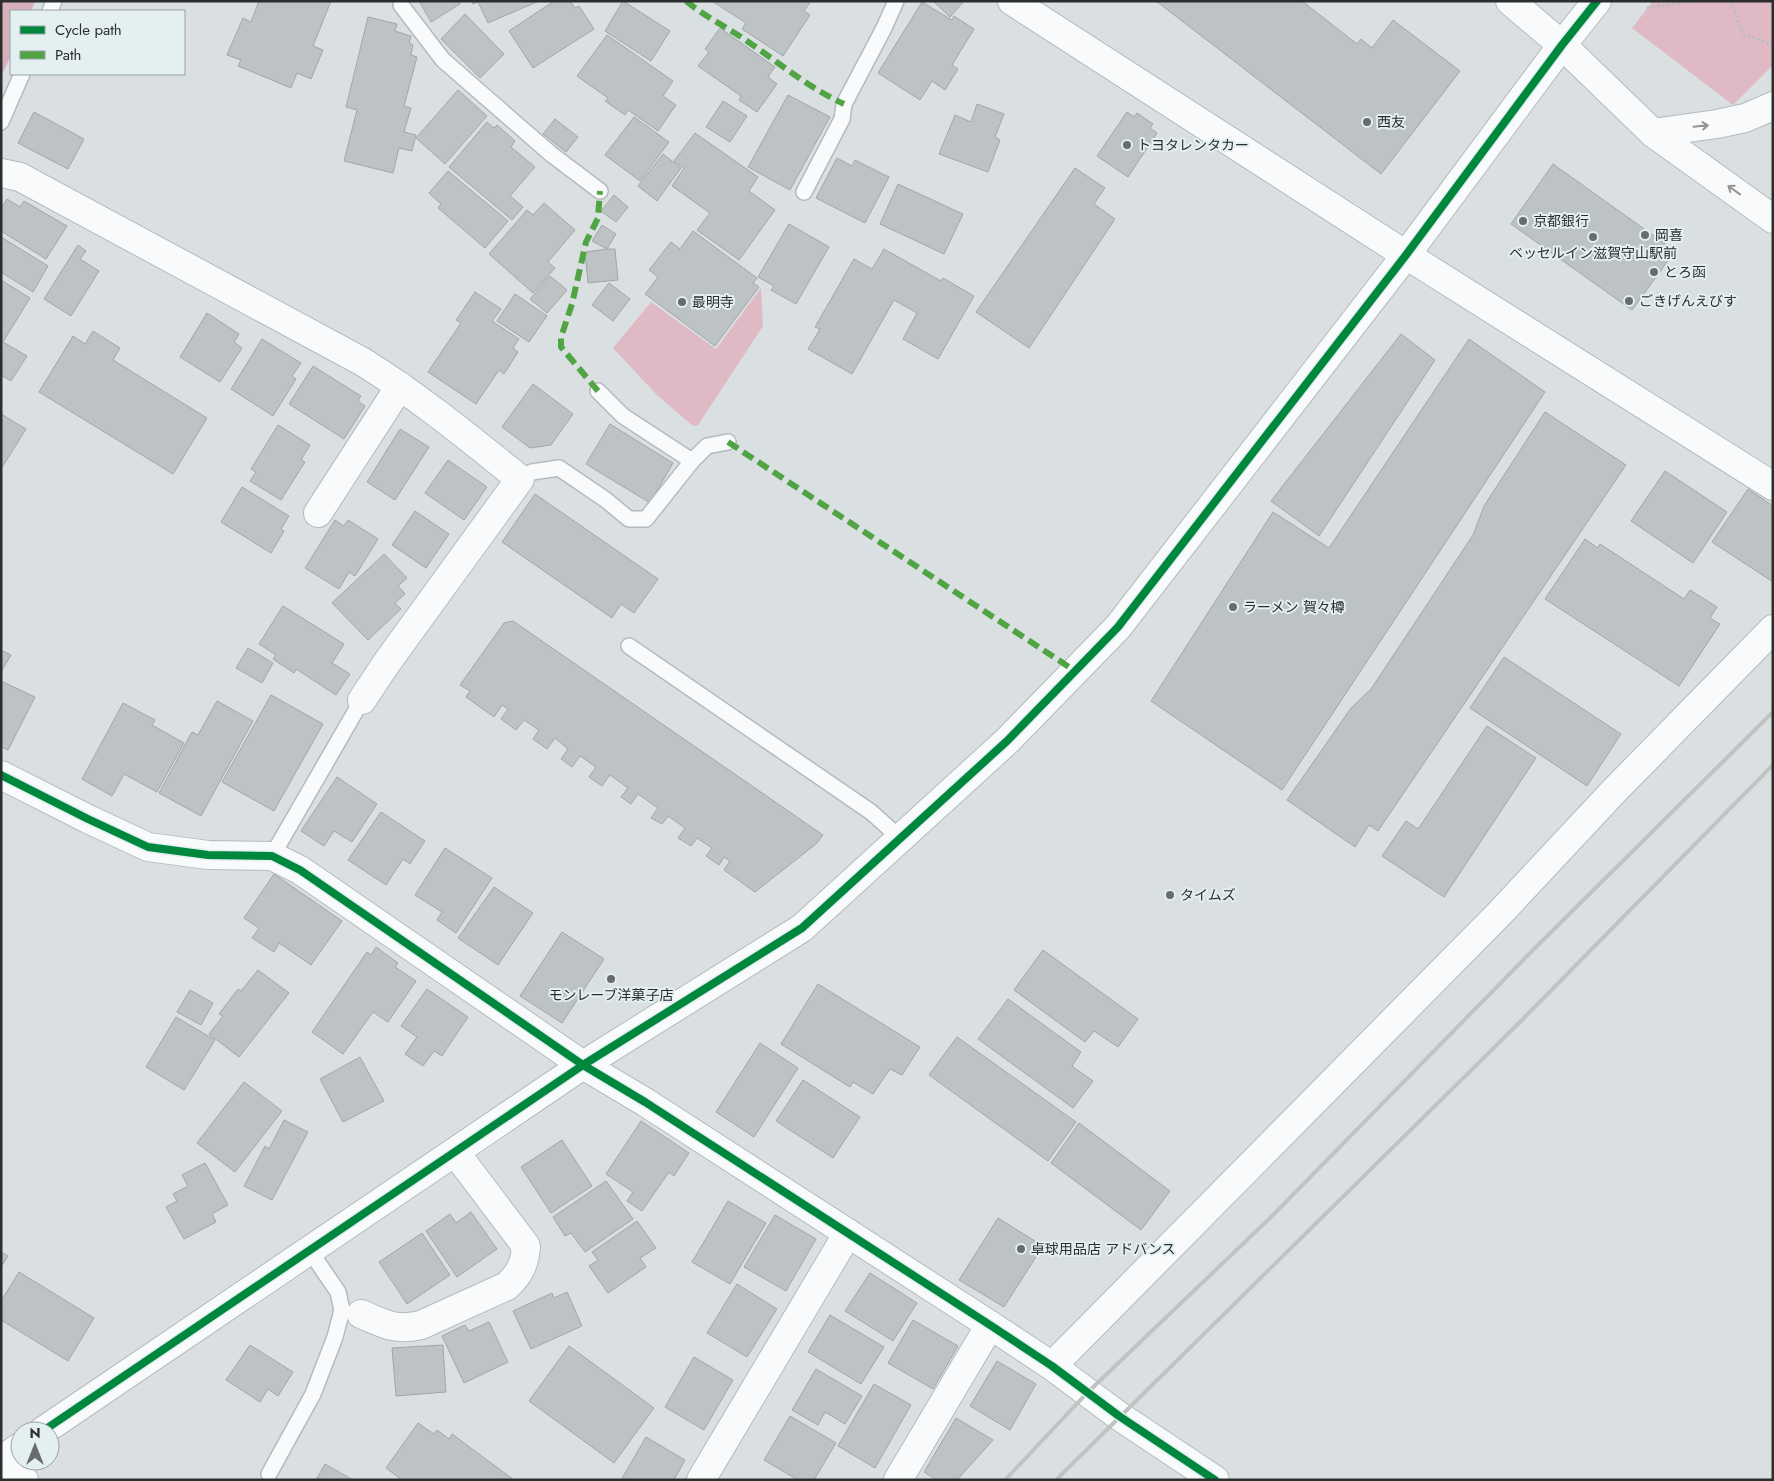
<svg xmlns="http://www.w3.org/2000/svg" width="1774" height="1481" font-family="Jost,'Noto Sans JP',sans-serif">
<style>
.green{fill:#dfbac5}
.forest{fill:#d6b1bc}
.building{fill:#bdc2c4;stroke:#a2a6a7}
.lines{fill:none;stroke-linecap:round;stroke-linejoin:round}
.lane-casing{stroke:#b6babc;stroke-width:18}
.street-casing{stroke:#b6babc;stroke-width:30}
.secondary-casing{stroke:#b6babc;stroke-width:30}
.path{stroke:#bbbebf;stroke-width:3;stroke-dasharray:2.5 2.5;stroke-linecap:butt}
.lane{stroke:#f9fafb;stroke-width:15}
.street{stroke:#f9fafb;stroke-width:28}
.secondary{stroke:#f9fafb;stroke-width:28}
.rail{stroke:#c1c3c3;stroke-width:4}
.quiet{stroke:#51a443;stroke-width:6;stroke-dasharray:12 6;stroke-linecap:butt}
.cycleway-casing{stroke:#e4eff2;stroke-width:11}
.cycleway{stroke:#00873e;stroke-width:8}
.oneway{stroke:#929495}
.poi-dot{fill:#686c6e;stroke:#e4eff2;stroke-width:2}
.labels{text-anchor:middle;stroke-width:4;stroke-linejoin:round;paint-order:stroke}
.poi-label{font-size:14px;fill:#2a2e2f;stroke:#e4eff2;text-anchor:start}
</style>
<rect width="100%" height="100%" fill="#dae0e2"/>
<!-- green -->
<g class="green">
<path d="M 1653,1 L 1773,1 L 1773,65 L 1733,105 L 1632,28 Z"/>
<path d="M 761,288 L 763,326 L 698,425 L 693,426 L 657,395 L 613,348 L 651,302 L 716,349 Z"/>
</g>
<!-- forest -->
<path class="forest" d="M 1,1 L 35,1 L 31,11 L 11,11 L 11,55 L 1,77 Z"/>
<!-- building -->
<g class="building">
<path d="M 259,1 L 331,1 L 313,46 L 323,50 L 311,79 L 297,73 L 291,88 L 238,66 L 241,60 L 227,55 L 243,18 L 251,22 Z"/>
<path d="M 419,1 L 459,1 L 460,4 L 431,22 Z"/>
<path d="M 472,1 L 539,1 L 488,23 L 478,2 L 473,4 Z"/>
<path d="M 554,1 L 570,1 L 575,8 L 579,6 L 594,29 L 533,68 L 509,31 Z"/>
<path d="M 623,1 L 670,31 L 651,61 L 605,31 Z"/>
<path d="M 712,1 L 811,1 L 804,11 L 810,15 L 783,56 L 742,29 L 746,23 Z"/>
<path d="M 933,1 L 964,1 L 950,17 Z"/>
<path d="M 1156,1 L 1302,1 L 1357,44 L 1361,39 L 1372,48 L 1393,20 L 1460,71 L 1381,174 Z"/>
<path d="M 922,2 L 952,20 L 954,16 L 974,29 L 952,65 L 958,69 L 945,90 L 932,81 L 920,100 L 878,73 Z"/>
<path d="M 465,14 L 504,54 L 480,78 L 441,39 Z"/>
<path d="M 368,17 L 397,24 L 395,31 L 411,36 L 409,43 L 413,45 L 411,55 L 417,57 L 404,106 L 411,108 L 404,132 L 416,135 L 412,151 L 399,148 L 393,173 L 344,161 L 357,110 L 346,107 Z"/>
<path d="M 720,28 L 775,67 L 768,77 L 777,84 L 757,112 L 739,100 L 741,96 L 698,66 L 709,52 L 705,49 Z"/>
<path d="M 607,35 L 673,81 L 663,96 L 676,105 L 658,131 L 628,110 L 625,115 L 605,101 L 608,98 L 577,76 Z"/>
<path d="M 458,90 L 487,116 L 445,164 L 416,138 Z"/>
<path d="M 788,95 L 830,117 L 790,190 L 748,167 Z"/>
<path d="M 723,101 L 747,116 L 730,142 L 706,127 Z"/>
<path d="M 977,104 L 1004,114 L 995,137 L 1000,140 L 988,172 L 939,154 L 955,115 L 971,122 Z"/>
<path d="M 34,112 L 84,139 L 68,169 L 18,143 Z"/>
<path d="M 1127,112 L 1134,117 L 1137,113 L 1153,124 L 1150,128 L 1157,133 L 1128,177 L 1097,156 Z"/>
<path d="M 634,117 L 669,142 L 640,181 L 605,155 Z"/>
<path d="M 555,119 L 578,137 L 566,152 L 543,134 Z"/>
<path d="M 487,122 L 494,128 L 497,125 L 515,141 L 511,147 L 535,167 L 510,196 L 523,207 L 512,220 L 449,167 Z"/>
<path d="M 695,133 L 758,177 L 749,191 L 775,210 L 739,260 L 697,230 L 710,213 L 672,186 L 684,168 L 674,161 Z"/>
<path d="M 663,154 L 681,168 L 657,201 L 638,186 Z"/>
<path d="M 837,158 L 852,166 L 855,160 L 889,177 L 865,223 L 816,198 Z"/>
<path d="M 1553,164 L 1675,251 L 1632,310 L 1511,224 Z"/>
<path d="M 1075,168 L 1105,188 L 1094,204 L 1115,219 L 1029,348 L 976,312 Z"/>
<path d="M 448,171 L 508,221 L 485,248 L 438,208 L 441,204 L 429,193 Z"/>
<path d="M 898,184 L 963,214 L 944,254 L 880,224 Z"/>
<path d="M 614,195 L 628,207 L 616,222 L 601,211 Z"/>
<path d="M 7,199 L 20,207 L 24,201 L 67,226 L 46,259 L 1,231 L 1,209 Z"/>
<path d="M 544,203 L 575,230 L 548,262 L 555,268 L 533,293 L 489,254 L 527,210 L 533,215 Z"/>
<path d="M 789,224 L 829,247 L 796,304 L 771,290 L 774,286 L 758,277 Z"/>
<path d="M 602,225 L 616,234 L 607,249 L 592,241 Z"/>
<path d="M 693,231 L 757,278 L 753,283 L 759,287 L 715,346 L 645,294 L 658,277 L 649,270 L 671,242 L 680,249 Z"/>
<path d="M 1,237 L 48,266 L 33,292 L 1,272 Z"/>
<path d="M 78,245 L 86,251 L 80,259 L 99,271 L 71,316 L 44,299 Z"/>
<path d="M 607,249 L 615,249 L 618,280 L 588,283 L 585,252 Z"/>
<path d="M 884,249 L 941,281 L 943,278 L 974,296 L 938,359 L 903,339 L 917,313 L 894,300 L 852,374 L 808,349 L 820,329 L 815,327 L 854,259 L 872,269 Z"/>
<path d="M 550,276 L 567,290 L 547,313 L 530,299 Z"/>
<path d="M 1,280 L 30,298 L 3,342 L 27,356 L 11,381 L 1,375 Z"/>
<path d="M 609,283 L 630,299 L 613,321 L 592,305 Z"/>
<path d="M 475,292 L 501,309 L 492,321 L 519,339 L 513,348 L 518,352 L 504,374 L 499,370 L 476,404 L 428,372 L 461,323 L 456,320 Z"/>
<path d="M 515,294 L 547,316 L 529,342 L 497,321 Z"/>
<path d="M 207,313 L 239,334 L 234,342 L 242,348 L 220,382 L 180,357 Z"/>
<path d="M 93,331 L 120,348 L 113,360 L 207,418 L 173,474 L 39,392 L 73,336 L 85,344 Z"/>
<path d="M 1401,334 L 1435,360 L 1319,536 L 1271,501 Z"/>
<path d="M 262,339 L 301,363 L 292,376 L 296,379 L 273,416 L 231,389 Z"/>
<path d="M 1469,339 L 1545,392 L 1282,790 L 1151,701 L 1273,512 L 1329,548 Z"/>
<path d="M 313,366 L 361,396 L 358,401 L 365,406 L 344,439 L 289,404 Z"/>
<path d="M 533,384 L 573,414 L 551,445 L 530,448 L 502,427 Z"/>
<path d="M 1545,412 L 1626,465 L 1378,831 L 1369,825 L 1355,847 L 1287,800 L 1351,708 L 1371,689 L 1473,535 L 1484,506 Z"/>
<path d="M 1,414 L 26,429 L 1,469 Z"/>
<path d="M 610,424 L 673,463 L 650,503 L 586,464 Z"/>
<path d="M 278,425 L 310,445 L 301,460 L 305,462 L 281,500 L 250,481 L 256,472 L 251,469 Z"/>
<path d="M 400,429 L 429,447 L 395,500 L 367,482 Z"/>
<path d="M 448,460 L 487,487 L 464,520 L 425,493 Z"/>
<path d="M 1665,471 L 1727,512 L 1693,563 L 1631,521 Z"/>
<path d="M 242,487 L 289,516 L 281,529 L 284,531 L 271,553 L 221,522 Z"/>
<path d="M 1748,489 L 1773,506 L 1773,582 L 1712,542 Z"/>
<path d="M 535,494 L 658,579 L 634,613 L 621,604 L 612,618 L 502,542 Z"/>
<path d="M 415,511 L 449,534 L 426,568 L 392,545 Z"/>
<path d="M 335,520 L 344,526 L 348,520 L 378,539 L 355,576 L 349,572 L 339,589 L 305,568 Z"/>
<path d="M 1585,539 L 1598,548 L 1600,544 L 1684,599 L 1690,590 L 1717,607 L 1710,618 L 1720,624 L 1679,686 L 1545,599 Z"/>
<path d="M 384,554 L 407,578 L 398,586 L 405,594 L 395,603 L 401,609 L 368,640 L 332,603 Z"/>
<path d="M 283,606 L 344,644 L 332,663 L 350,674 L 336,695 L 296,669 L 294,673 L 273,659 L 276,655 L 259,644 Z"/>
<path d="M 513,621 L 823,835 L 816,844 L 755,892 L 724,870 L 730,861 L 724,857 L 719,865 L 706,856 L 712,848 L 697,838 L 691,846 L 678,838 L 685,828 L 668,816 L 662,824 L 651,818 L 658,808 L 638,794 L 631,804 L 621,797 L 628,788 L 610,775 L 602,786 L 589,777 L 596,767 L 580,756 L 572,767 L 561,759 L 568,749 L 555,738 L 547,749 L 533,739 L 539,730 L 524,720 L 516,730 L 501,719 L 508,709 L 502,705 L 494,717 L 466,697 L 470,691 L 460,685 L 504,623 Z"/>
<path d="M 248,648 L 273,663 L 262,683 L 236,668 Z"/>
<path d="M 1,650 L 11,655 L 1,672 Z"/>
<path d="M 1504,657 L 1621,734 L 1587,786 L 1470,708 Z"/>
<path d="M 1,681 L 35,697 L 8,750 L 1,747 Z"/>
<path d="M 271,695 L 323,724 L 274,811 L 222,782 Z"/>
<path d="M 217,701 L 253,721 L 201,816 L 159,793 L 192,732 L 198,735 Z"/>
<path d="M 123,703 L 155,720 L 152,725 L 184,743 L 157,792 L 124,774 L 112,796 L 82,779 Z"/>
<path d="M 1487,726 L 1536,758 L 1444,897 L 1382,856 L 1406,821 L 1418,829 Z"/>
<path d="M 337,777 L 377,804 L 352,842 L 334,831 L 324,846 L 301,831 Z"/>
<path d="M 381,812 L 425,841 L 410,864 L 403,859 L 386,885 L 348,860 Z"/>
<path d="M 445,848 L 492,878 L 456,933 L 437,920 L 442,912 L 415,895 Z"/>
<path d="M 274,874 L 342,921 L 311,965 L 279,943 L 274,952 L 252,938 L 259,928 L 244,918 Z"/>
<path d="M 494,887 L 533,913 L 498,965 L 458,938 Z"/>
<path d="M 562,932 L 604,959 L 562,1023 L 520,996 Z"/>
<path d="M 376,947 L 398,963 L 395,967 L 416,981 L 388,1022 L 373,1012 L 343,1054 L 312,1032 L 367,952 L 371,955 Z"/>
<path d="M 1043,950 L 1138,1019 L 1118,1047 L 1094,1031 L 1085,1042 L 1014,990 Z"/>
<path d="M 258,970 L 289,993 L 239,1057 L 209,1034 L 223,1016 L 219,1014 L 238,989 L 241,991 Z"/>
<path d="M 818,984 L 920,1047 L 902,1075 L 890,1069 L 873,1094 L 853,1082 L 850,1087 L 781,1044 Z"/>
<path d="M 427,989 L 468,1017 L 442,1056 L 434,1051 L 423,1066 L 405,1054 L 417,1037 L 401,1026 Z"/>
<path d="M 190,990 L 213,1003 L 201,1025 L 177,1012 Z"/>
<path d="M 1008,999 L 1081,1052 L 1072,1066 L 1093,1081 L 1073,1108 L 978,1039 Z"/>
<path d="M 176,1017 L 215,1040 L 184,1090 L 146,1067 Z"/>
<path d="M 957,1037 L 1076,1122 L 1048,1161 L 929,1075 Z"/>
<path d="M 760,1043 L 798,1068 L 754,1137 L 716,1112 Z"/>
<path d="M 360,1057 L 384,1101 L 343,1122 L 320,1079 Z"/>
<path d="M 803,1080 L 860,1117 L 833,1158 L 776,1121 Z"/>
<path d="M 244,1082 L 282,1111 L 235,1172 L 197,1143 Z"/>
<path d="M 284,1120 L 308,1132 L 272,1200 L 244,1186 L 265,1146 L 269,1149 Z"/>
<path d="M 641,1121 L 689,1153 L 674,1176 L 669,1172 L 642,1211 L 627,1201 L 633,1192 L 606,1174 Z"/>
<path d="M 1079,1123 L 1170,1191 L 1141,1230 L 1051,1163 Z"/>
<path d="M 562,1140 L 592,1186 L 551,1213 L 521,1167 Z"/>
<path d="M 205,1163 L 228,1205 L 212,1214 L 216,1222 L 184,1239 L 166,1207 L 177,1201 L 173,1194 L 188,1186 L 182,1175 Z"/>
<path d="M 606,1181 L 633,1219 L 585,1252 L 571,1233 L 565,1236 L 553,1217 Z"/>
<path d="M 728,1201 L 766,1223 L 730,1284 L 692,1262 Z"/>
<path d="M 471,1212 L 497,1249 L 457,1277 L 426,1231 L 450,1214 L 456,1223 Z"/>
<path d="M 775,1215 L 816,1239 L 786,1291 L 744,1267 Z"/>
<path d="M 998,1218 L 1043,1246 L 1004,1307 L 959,1280 Z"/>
<path d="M 637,1221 L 656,1248 L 640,1258 L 646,1267 L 608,1293 L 589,1266 L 598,1260 L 592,1252 Z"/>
<path d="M 422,1233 L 450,1275 L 407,1304 L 379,1262 Z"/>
<path d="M 1,1252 L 8,1256 L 1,1267 Z"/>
<path d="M 19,1272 L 94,1318 L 68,1361 L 1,1320 L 1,1301 Z"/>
<path d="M 870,1273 L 917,1303 L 893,1341 L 845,1311 Z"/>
<path d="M 737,1284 L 777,1309 L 747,1357 L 707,1333 Z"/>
<path d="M 567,1292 L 582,1326 L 531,1349 L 513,1311 L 552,1293 L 554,1298 Z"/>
<path d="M 830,1315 L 884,1347 L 861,1384 L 808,1352 Z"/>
<path d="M 913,1320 L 958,1346 L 933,1389 L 888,1363 Z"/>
<path d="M 489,1322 L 508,1362 L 464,1383 L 442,1336 L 465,1325 L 469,1331 Z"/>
<path d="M 250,1345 L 293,1372 L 278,1396 L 268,1389 L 260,1402 L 226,1380 Z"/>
<path d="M 443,1345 L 446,1392 L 396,1396 L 392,1348 Z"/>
<path d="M 569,1346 L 654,1408 L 614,1463 L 529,1401 Z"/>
<path d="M 694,1357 L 733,1380 L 704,1430 L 665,1407 Z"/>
<path d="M 997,1361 L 1036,1384 L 1010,1430 L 970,1406 Z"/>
<path d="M 816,1369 L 862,1396 L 845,1424 L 825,1412 L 818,1425 L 792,1410 Z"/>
<path d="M 874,1384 L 911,1405 L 875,1468 L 838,1446 Z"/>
<path d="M 790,1416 L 836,1443 L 814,1480 L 798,1480 L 764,1460 Z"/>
<path d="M 956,1418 L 993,1440 L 957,1480 L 937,1480 L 924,1472 Z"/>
<path d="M 418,1423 L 434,1434 L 437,1430 L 449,1439 L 452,1434 L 514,1480 L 402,1480 L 386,1468 Z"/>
<path d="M 646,1437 L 685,1460 L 674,1480 L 621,1480 Z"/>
<path d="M 325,1464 L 353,1480 L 316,1480 Z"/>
</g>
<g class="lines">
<defs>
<g id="lane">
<path d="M 401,5 L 443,60 L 551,154 L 600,191"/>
<path d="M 50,11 L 54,1"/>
<path d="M 1,122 L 22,74"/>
<path d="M 804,192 L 842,119 L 844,104 L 884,28 L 896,1"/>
<path d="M 598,391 L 623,416 L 692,461"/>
<path d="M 520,479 L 532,472 L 559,468 L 606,500 L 629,519 L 646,519 L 692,461 L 707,446 L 728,442"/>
<path d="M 629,646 L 871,812 L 900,838"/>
<path d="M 272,856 L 362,700"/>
<path d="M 269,1474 L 313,1394 L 335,1337 L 342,1310 L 338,1292 L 310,1251"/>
</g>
<g id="street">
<path d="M 1012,1 L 1406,255 L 1773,486"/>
<path d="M 1562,45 L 1653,133 L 1773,219"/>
<path d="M 1653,133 L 1717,124 L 1745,118 L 1773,106"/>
<path d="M 1,173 L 20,177 L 363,362 C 419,397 469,438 520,479 L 388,661 L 362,700"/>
<path d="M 318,513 L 400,386"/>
<path d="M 1,775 L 88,819 L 148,847 L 208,855 L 272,856 L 300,870 L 583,1065 L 645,1102 L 990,1325 L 1052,1366 L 1119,1416 L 1215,1480"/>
<path d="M 361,1314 C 385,1324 394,1331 421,1325 L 507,1286 C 520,1274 525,1263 526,1246 L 455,1152"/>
<path d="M 1052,1366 L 1499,914 L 1615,790 L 1773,629"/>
<path d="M 1,1465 L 24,1480"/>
<path d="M 701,1480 L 848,1233"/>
<path d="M 898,1480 L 990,1325"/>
</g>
<g id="secondary">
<path d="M 1510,1 L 1562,45"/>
<path d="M 43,1431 L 583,1065 L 802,928 L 1007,741 L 1118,627 L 1406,255 L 1562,45 L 1597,1"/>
<path d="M 1,1460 L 20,1447"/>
</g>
</defs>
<!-- lane casing -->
<use href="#lane" class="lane-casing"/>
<!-- street casing -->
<use href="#street" class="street-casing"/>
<!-- secondary casing -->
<use href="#secondary" class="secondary-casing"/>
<!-- path -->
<g class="path">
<path d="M 1731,1 L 1743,34 L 1773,45"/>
<path d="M 1647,8 L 1696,1"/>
</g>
<!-- lane -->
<use href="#lane" class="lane"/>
<!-- street -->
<use href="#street" class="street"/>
<!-- secondary -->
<use href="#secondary" class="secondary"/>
<!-- rail -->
<g class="rail">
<path d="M 1005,1480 L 1087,1393 L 1270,1218 L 1534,949 L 1773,712"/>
<path d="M 1056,1480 L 1522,1020 L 1773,765"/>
</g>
<!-- quiet -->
<g class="quiet">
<path d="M 686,1 C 704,16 725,26 744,39 C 777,61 807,87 844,104"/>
<path d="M 598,391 L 561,347 L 561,337 L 572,304 L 586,242 L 598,218 L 600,191"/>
<path d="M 728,442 L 1075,671"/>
</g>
<defs>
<g id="cycleway">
<path d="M 1,775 L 88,819 L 148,847 L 208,855 L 272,856 L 300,870 L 583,1065 L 645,1102 L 990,1325 L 1052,1366 L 1119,1416 L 1215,1480"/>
<path d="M 43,1431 L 583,1065 L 802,928 L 1007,741 L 1118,627 L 1406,255 L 1562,45 L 1597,1"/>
</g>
</defs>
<!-- cycleway casing -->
<use href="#cycleway" class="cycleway-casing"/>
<!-- cycleway -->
<use href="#cycleway" class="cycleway"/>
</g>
<!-- one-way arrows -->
<defs><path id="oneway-shaft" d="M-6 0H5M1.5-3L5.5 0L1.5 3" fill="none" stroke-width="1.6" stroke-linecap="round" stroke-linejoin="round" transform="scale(1.25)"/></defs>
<g class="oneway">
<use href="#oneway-shaft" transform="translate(1701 126) rotate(-6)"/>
<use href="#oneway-shaft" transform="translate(1734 190) rotate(-144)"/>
</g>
<!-- markers -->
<g class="poi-dot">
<circle cx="1367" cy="122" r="5"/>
<circle cx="1127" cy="145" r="5"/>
<circle cx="1523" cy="221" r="5"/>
<circle cx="1645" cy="235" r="5"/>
<circle cx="1593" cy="237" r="5"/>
<circle cx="1654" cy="272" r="5"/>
<circle cx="1629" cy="301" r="5"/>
<circle cx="682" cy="302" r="5"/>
<circle cx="1233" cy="607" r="5"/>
<circle cx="1170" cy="895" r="5"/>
<circle cx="611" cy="979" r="5"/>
<circle cx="1021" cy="1249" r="5"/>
</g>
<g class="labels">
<!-- poi labels -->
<g class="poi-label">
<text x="1377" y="127">西友</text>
<text x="1137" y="150">トヨタレンタカー</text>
<text x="1533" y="226">京都銀行</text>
<text x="1655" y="240">岡喜</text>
<text x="1593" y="258" text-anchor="middle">ベッセルイン滋賀守山駅前</text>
<text x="1664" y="277">とろ函</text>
<text x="1639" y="306">ごきげんえびす</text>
<text x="692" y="307">最明寺</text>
<text x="1243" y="612">ラーメン 賀々樽</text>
<text x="1180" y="900">タイムズ</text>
<text x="611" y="1000" text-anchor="middle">モンレーブ洋菓子店</text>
<text x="1031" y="1254">卓球用品店 アドバンス</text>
</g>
</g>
<!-- border -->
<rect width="1774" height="1481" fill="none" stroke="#2a2e2f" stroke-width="5"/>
<!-- legend -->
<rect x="10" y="10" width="175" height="65" fill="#e4eff2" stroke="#9aa2a4"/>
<rect x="20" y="26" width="25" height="8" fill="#00873e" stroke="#9aa2a4"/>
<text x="55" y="35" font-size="15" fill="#2a2e2f">Cycle path</text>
<rect x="20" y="51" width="25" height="8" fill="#51a443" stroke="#9aa2a4"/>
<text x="55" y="60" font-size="15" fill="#2a2e2f">Path</text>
<!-- north arrow -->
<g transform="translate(35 1446)"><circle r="24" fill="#e4eff2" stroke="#9aa2a4"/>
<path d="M0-4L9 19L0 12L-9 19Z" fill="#686c6e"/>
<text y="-8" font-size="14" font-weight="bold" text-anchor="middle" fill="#2a2e2f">N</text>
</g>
</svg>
